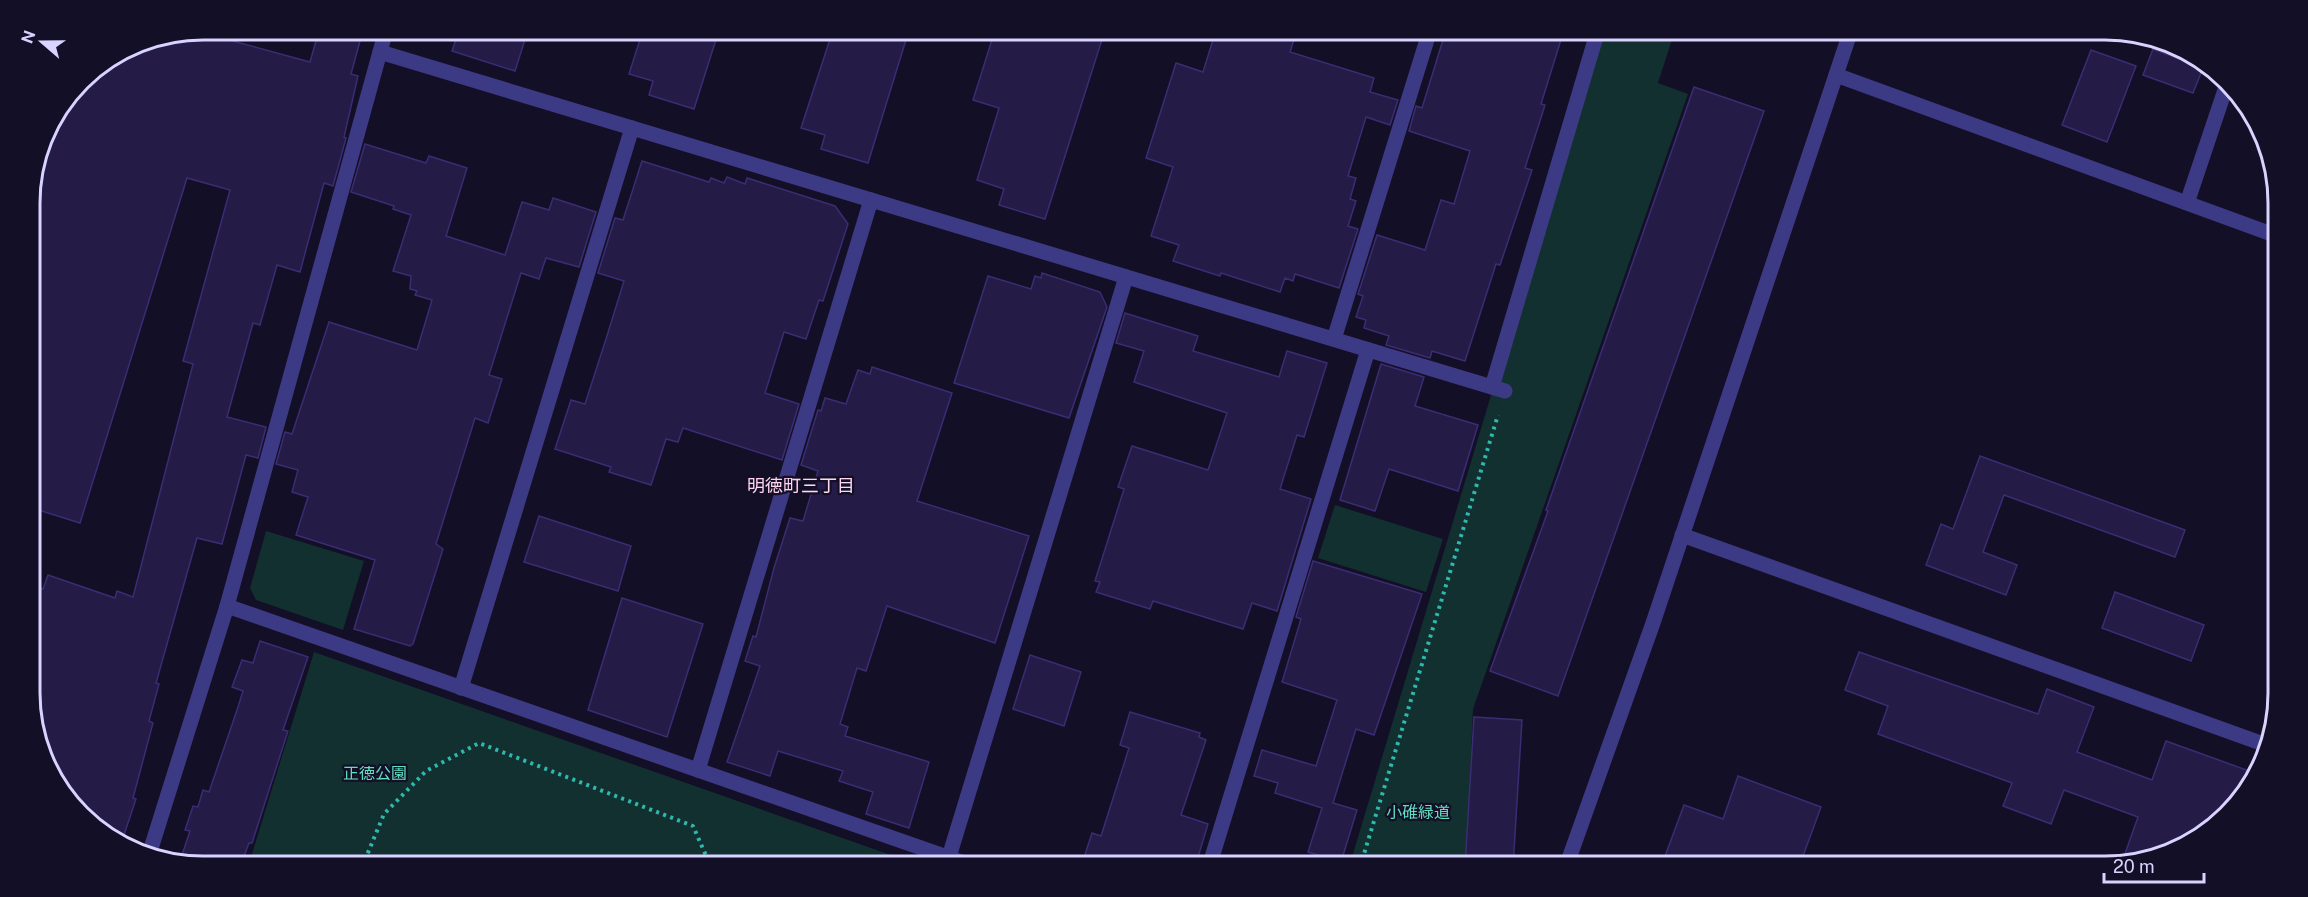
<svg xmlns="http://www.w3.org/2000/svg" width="2308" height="897" font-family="'Public Sans','Noto Sans JP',sans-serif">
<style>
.green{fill:#12302f}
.building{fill:#241b47;stroke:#3b2d73;stroke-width:1.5}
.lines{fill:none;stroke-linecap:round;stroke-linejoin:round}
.path{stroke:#2fb8b0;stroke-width:4;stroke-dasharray:3 4.5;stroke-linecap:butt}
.service{stroke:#3d3a85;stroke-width:15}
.minor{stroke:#3d3a85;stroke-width:15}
.labels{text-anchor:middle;stroke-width:4.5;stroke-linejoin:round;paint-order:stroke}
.park-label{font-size:16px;fill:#5fe0c0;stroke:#130f26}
.neighbourhood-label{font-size:18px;fill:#ffd6f0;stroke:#130f26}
.rim{fill:none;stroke:#d9d4ff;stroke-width:3}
</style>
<rect width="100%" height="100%" fill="#130f26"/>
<!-- green -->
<g class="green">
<path d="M 1601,30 L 1675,30 L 1658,83 L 1688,94 L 1473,709 L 1466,867 L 1349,867 Z"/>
<path d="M 1335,505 L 1443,539 L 1426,592 L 1318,558 Z"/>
<path d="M 266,531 L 364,561 L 343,630 L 256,600 L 250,588 Z"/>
<path d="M 314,652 L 925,867 L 248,867 Z"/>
</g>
<!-- building -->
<g class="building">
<path d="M 204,30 L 232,30 L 229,40 L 310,62 L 319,30 L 363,30 L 351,74 L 358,76 L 344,137 L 346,138 L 333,186 L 324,183 L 300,272 L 277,265 L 260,325 L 253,323 L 227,417 L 266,427 L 258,458 L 246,455 L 222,544 L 197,538 L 156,683 L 159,684 L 149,721 L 153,723 L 133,798 L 136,799 L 122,841 L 73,808 L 33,727 L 33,585 L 43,589 L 48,575 L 115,598 L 117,591 L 133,597 L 193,364 L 183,361 L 230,190 L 187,178 L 80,523 L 32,508 L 30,192 L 48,127 L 89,73 L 138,43 Z"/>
<path d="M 459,30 L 528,30 L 515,71 L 452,51 Z"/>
<path d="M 643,30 L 719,30 L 694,109 L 649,95 L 653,81 L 629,74 Z"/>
<path d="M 833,30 L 909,30 L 868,163 L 821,149 L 825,135 L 801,128 Z"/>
<path d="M 995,30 L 1105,30 L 1045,219 L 999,205 L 1004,189 L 977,180 L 999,108 L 973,100 Z"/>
<path d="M 1216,30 L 1297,30 L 1290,52 L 1374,78 L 1370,92 L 1398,100 L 1390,125 L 1366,117 L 1348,176 L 1356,178 L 1350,199 L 1356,201 L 1348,226 L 1358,229 L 1339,288 L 1295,274 L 1293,281 L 1285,278 L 1280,292 L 1221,273 L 1220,276 L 1173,261 L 1179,245 L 1151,236 L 1173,167 L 1146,158 L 1176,63 L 1203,72 Z"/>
<path d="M 1446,30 L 1564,30 L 1541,104 L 1545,105 L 1525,168 L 1532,170 L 1500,265 L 1496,264 L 1465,361 L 1432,351 L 1430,358 L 1386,345 L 1389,336 L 1364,328 L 1366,320 L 1356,317 L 1363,296 L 1358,294 L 1377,235 L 1425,250 L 1441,200 L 1454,204 L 1470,151 L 1409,131 L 1416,106 L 1422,108 Z"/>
<path d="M 2153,49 L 2203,68 L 2193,93 L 2143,75 Z"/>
<path d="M 2091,50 L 2136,66 L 2107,142 L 2062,125 Z"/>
<path d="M 1694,87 L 1764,111 L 1558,696 L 1490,671 L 1548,511 L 1546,510 Z"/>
<path d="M 365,144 L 426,163 L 429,156 L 467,168 L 446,236 L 505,255 L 522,202 L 549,210 L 553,198 L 596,212 L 579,267 L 546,258 L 539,279 L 521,273 L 489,375 L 502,379 L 488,423 L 475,418 L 436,544 L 443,549 L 413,644 L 410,646 L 354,629 L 375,560 L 296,535 L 308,497 L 292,492 L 298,470 L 276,464 L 285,432 L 292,434 L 329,322 L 417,350 L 432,300 L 415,295 L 417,291 L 410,289 L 411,276 L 393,271 L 411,215 L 393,209 L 394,206 L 351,192 Z"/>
<path d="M 642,161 L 709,182 L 711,178 L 724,183 L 727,177 L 745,184 L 747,178 L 835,206 L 848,224 L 823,301 L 819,300 L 806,339 L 784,332 L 765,393 L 799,404 L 782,460 L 683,428 L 678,442 L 666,439 L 651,485 L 609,472 L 611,467 L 555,449 L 571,400 L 585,404 L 606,339 L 624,281 L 598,273 L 615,218 L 623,220 Z"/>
<path d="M 1042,273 L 1100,292 L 1107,307 L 1069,418 L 954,383 L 988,276 L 1031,289 L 1035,276 L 1041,278 Z"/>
<path d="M 1125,313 L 1198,336 L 1193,351 L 1279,377 L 1287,351 L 1327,363 L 1304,437 L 1297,435 L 1280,489 L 1311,499 L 1277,611 L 1252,603 L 1243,629 L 1153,601 L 1150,609 L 1096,592 L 1100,582 L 1095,581 L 1124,489 L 1118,487 L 1132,446 L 1208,470 L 1227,413 L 1134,382 L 1144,351 L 1116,343 Z"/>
<path d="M 1381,364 L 1424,377 L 1415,406 L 1478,425 L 1458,491 L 1389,469 L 1375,511 L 1340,500 Z"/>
<path d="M 872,367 L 952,393 L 917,501 L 1029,536 L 995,643 L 887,606 L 866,671 L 857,668 L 840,724 L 848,727 L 845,736 L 929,762 L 909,828 L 866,814 L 873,792 L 839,781 L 843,771 L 778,751 L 770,776 L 727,762 L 760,666 L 745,661 L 753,636 L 756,637 L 774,568 L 790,518 L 803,521 L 818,471 L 801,465 L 818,410 L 821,411 L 825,398 L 846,404 L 858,370 L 870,374 Z"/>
<path d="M 1980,456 L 2185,530 L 2175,557 L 2004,495 L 1983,552 L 2017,565 L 2006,595 L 1926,565 L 1941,524 L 1953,529 Z"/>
<path d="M 539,516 L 631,546 L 618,591 L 524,562 Z"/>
<path d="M 1313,561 L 1422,594 L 1374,735 L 1356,729 L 1333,803 L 1357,810 L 1341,862 L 1308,852 L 1322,808 L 1275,793 L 1278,783 L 1254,776 L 1262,750 L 1316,766 L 1337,700 L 1282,682 L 1301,619 L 1296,617 Z"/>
<path d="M 2115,592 L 2204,625 L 2191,661 L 2102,628 Z"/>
<path d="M 622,598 L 703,624 L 667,737 L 588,710 Z"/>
<path d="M 260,641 L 308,657 L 283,730 L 288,731 L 252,843 L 249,843 L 240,867 L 193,865 L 180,861 L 190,831 L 185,830 L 193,806 L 198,807 L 203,790 L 209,792 L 237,710 L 243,691 L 232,687 L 242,660 L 253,663 Z"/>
<path d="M 1859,652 L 2038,714 L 2047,689 L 2094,707 L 2077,752 L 2152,780 L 2166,741 L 2252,772 L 2210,831 L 2121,865 L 2138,817 L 2064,790 L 2051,824 L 2003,806 L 2012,783 L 1878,734 L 1888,706 L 1845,690 Z"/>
<path d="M 1030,655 L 1081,672 L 1064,726 L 1013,709 Z"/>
<path d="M 1130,712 L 1200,733 L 1199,737 L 1206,740 L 1181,815 L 1208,824 L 1195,867 L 1081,867 L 1092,833 L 1101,836 L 1129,748 L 1120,745 Z"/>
<path d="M 1474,717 L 1522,720 L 1513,867 L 1465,867 Z"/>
<path d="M 1738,776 L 1821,807 L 1799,867 L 1661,867 L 1684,805 L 1723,819 Z"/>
</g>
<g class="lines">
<!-- path -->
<g class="path">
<path d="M 362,867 L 384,814 L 426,771 L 479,743 L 693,826 L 711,867"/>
<path d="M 1360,867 L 1498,415"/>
</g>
<!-- service -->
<g class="service">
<path d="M 1836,75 L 2277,236"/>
<path d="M 2187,203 L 2227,84"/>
<path d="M 1682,535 L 2269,746"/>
<path d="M 1566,867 L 1653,623 L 1851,30"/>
</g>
<!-- minor -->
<g class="minor">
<path d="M 380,52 L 1505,391"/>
<path d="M 1334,339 L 1430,30"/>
<path d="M 1492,387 L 1598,30"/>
<path d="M 227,606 L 976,867"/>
<path d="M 461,688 L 632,128"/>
<path d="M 698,770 L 871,200"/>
<path d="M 949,857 L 1126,277"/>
<path d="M 148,858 L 227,606 L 386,30"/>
<path d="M 1209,867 L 1368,350"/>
</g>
</g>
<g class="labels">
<!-- park labels -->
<g class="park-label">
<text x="375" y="779">正徳公園</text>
<text x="1418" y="818">小碓緑道</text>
</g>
<!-- neighbourhood labels -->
<g class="neighbourhood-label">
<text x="801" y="492">明徳町三丁目</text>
</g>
</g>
<!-- crop -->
<path d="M0 0H2308V897H0ZM203 40H2105A163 163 0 0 1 2268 203V693A163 163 0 0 1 2105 856H203A163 163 0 0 1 40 693V203A163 163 0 0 1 203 40Z" fill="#130f26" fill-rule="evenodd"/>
<path class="rim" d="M203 40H2105A163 163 0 0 1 2268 203V693A163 163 0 0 1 2105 856H203A163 163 0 0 1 40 693V203A163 163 0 0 1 203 40Z"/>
<!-- north arrow -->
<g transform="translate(42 42) rotate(290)" stroke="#130f26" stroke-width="4.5" paint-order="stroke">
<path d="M0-4.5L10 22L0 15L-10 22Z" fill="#d9d4ff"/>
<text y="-9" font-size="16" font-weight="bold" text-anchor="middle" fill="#d9d4ff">N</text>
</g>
<!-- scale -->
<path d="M2104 873v9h100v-9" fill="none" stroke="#d9d4ff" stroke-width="3"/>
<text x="2113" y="873" font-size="18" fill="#d9d4ff" stroke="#130f26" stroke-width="4.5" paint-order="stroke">20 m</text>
</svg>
